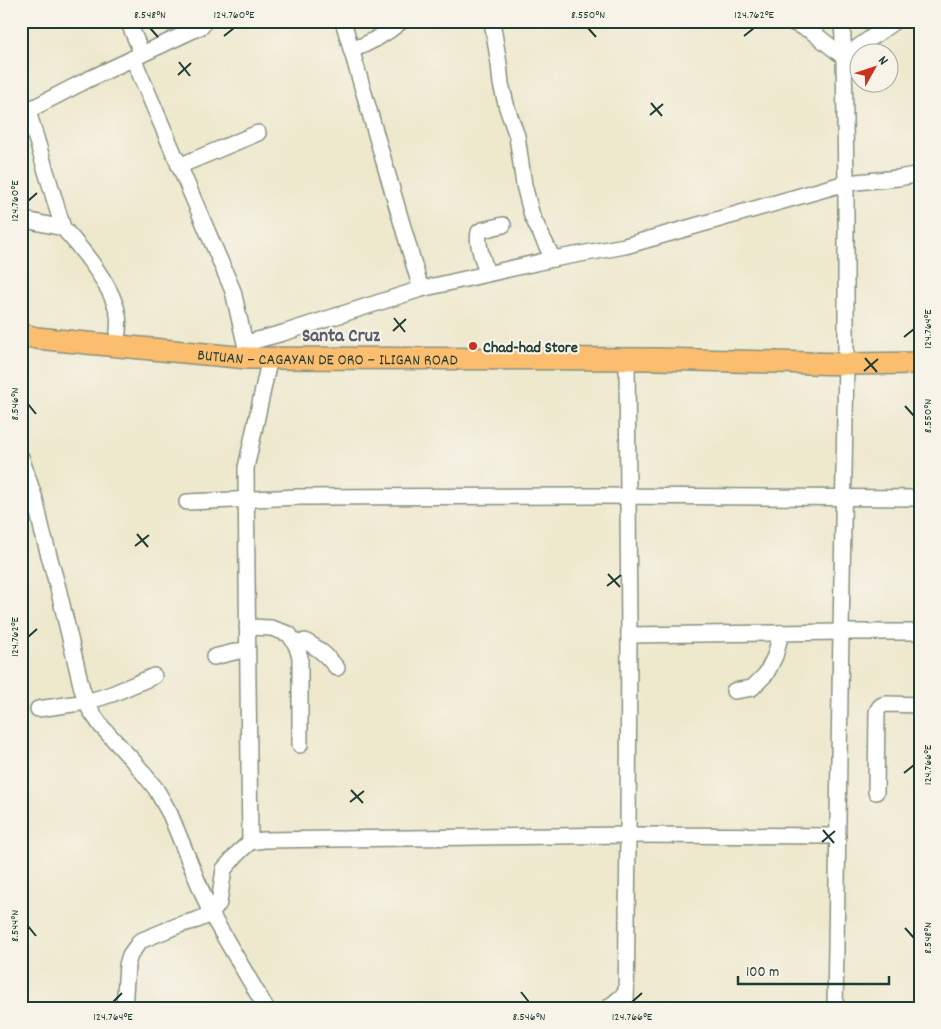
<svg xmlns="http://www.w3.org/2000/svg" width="941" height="1029" font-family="Dekko,sans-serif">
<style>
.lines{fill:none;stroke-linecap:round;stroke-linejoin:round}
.minor-casing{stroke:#869280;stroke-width:18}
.highway-casing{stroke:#869280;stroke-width:24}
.minor{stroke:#fff;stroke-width:15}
.highway{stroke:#fbbd6e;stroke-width:21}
.ticks{fill:none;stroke:#1f3d34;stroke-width:2}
.poi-dot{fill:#c8321e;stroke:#f7f3e8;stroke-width:2}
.labels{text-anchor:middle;stroke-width:4.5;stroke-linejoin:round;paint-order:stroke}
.poi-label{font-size:16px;font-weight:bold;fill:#1f3d34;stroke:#f7f3e8;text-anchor:start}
.street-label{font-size:16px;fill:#1f3d34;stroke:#f7f3e8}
.quarter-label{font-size:19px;font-weight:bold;fill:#5b5d6c;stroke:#f7f3e8}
.neatline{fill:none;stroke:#1f3d34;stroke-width:2}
.ticks-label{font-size:12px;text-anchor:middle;fill:#1f3d34}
</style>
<rect width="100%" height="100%" fill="#f7f3e8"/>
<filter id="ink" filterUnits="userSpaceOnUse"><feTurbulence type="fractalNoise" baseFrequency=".02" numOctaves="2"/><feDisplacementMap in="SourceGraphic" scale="10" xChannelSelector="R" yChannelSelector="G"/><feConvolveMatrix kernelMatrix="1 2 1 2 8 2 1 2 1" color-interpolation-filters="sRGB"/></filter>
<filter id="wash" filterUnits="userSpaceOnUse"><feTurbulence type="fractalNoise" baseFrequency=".0096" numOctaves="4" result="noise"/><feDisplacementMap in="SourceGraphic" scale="20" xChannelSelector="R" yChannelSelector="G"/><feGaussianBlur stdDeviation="1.12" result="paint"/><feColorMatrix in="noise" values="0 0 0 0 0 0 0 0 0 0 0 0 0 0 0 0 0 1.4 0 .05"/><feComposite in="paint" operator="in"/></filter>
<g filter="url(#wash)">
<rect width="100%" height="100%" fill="#eee8cd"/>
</g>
<g filter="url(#ink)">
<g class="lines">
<defs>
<g id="minor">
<path d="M 128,21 L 142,54"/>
<path d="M 343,21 L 421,289"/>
<path d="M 492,21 L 499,64 L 501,84 L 507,108 L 517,136 L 524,185 L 532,216 L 553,259"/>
<path d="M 789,21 L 811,31 L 844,57 L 895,21"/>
<path d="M 351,50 C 370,44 387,33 402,21"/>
<path d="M 133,58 L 233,291 L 247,352"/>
<path d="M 28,111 L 63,228 C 82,249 113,287 118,315 C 120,326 117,336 116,346"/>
<path d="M 21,114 L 87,80 L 202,26 L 204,21"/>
<path d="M 179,166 L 258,133"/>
<path d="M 21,219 L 63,228"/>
<path d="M 487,274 C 484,261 476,245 479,232 L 482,230 L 503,225"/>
<path d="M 246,343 L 283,333 L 421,289 L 553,259 L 625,246 L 846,183 L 898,178 L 920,174"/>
<path d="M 21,457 L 35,499 L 43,534 L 58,588 L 82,689 L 90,710 L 102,727 L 136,764 L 156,789 L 170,814 L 211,914 L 266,1008"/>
<path d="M 187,502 L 299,497 L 594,496 L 920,498"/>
<path d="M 247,627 L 271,628 L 289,634 L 296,645 L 300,657 L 300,745"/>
<path d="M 629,635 L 841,632 L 920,632"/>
<path d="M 296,645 L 305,641 C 321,650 326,655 337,668"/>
<path d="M 214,657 L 247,649"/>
<path d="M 734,691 L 752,688 L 766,674 L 775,656 L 781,633"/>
<path d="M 38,709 L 87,702 L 112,694 L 154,676"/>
<path d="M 876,792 L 877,712 C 879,706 881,705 887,704 L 920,705"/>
<path d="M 250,842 L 248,683 L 246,468 L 270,357"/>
<path d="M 124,1008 L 127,965 L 130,955 L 140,941 L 179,925 L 197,920 L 211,914 L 219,903 L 224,869 L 239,852 L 250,842 L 264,840 L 628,835 L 838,836"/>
<path d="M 608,1008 L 626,993"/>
<path d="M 626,1008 L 628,835 L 629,635 L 627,359"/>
<path d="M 835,1008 L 841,632 L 846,364 L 846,183 L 844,57 L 842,21"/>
<path d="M 917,1008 L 920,1007"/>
</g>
<g id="highway">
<path id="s1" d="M 21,334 L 36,338 L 87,343 L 248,358 L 659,359 L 846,364 L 920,363"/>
</g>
</defs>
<!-- minor casing -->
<use href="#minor" class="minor-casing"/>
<!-- highway casing -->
<use href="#highway" class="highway-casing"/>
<!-- minor -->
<use href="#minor" class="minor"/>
<!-- highway -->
<use href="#highway" class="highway"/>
</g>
</g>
<!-- ticks -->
<path class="ticks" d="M 150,28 L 158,37M 588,28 L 596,37M 224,36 L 234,28M 744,36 L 754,28M 179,62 L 190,76M 178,75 L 191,63M 651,103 L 662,116M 650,115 L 663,104M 28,201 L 37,193M 394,318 L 405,332M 393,331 L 406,319M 904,337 L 914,329M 865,358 L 877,372M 864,371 L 878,359M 28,404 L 36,414M 905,406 L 914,416M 137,534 L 148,547M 135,546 L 149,535M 608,574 L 620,587M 607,586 L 621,575M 28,637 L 37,629M 904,773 L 914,765M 351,790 L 363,803M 350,802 L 364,791M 823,830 L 834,843M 822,842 L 835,831M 28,926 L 36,936M 905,928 L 914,938M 521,992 L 529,1002M 113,1002 L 122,993M 632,1002 L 642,993"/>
<!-- markers -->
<circle class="poi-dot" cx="473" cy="346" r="5"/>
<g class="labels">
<!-- poi labels -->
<g class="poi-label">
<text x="483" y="352">Chad-had Store</text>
</g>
<!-- street labels -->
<g class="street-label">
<text dy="6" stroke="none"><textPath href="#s1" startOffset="308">BUTUAN – CAGAYAN DE ORO – ILIGAN ROAD</textPath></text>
</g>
<!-- quarter labels -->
<g class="quarter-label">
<text x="341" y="341">Santa Cruz</text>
</g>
</g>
<!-- margin -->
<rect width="941" height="1029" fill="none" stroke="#f7f3e8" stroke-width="55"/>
<!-- north arrow -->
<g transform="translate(874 68) rotate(50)"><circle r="24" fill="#f7f3e8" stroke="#a1aaa0"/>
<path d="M0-4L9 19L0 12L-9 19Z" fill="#c8321e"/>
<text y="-8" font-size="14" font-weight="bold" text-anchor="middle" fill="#1f3d34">N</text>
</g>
<!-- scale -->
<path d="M738 976v8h151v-8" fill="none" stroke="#1f3d34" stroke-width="2.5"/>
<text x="746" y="976" font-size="15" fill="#1f3d34" stroke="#f7f3e8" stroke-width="4" paint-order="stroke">100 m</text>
<rect x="28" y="28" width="886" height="974" class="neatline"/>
<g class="ticks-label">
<text x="150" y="18">8.548°N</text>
<text x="234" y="18">124.760°E</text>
<text x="588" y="18">8.550°N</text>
<text x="754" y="18">124.762°E</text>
<text transform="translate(14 201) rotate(-90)" y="4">124.760°E</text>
<text transform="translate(927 329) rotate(-90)" y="4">124.764°E</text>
<text transform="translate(14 404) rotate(-90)" y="4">8.546°N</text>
<text transform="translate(927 416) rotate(-90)" y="4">8.550°N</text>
<text transform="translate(14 637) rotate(-90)" y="4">124.762°E</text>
<text transform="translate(927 765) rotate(-90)" y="4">124.766°E</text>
<text transform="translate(14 926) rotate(-90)" y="4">8.544°N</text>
<text transform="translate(927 938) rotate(-90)" y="4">8.548°N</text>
<text x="113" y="1020">124.764°E</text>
<text x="529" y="1020">8.546°N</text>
<text x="632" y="1020">124.766°E</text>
</g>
</svg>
